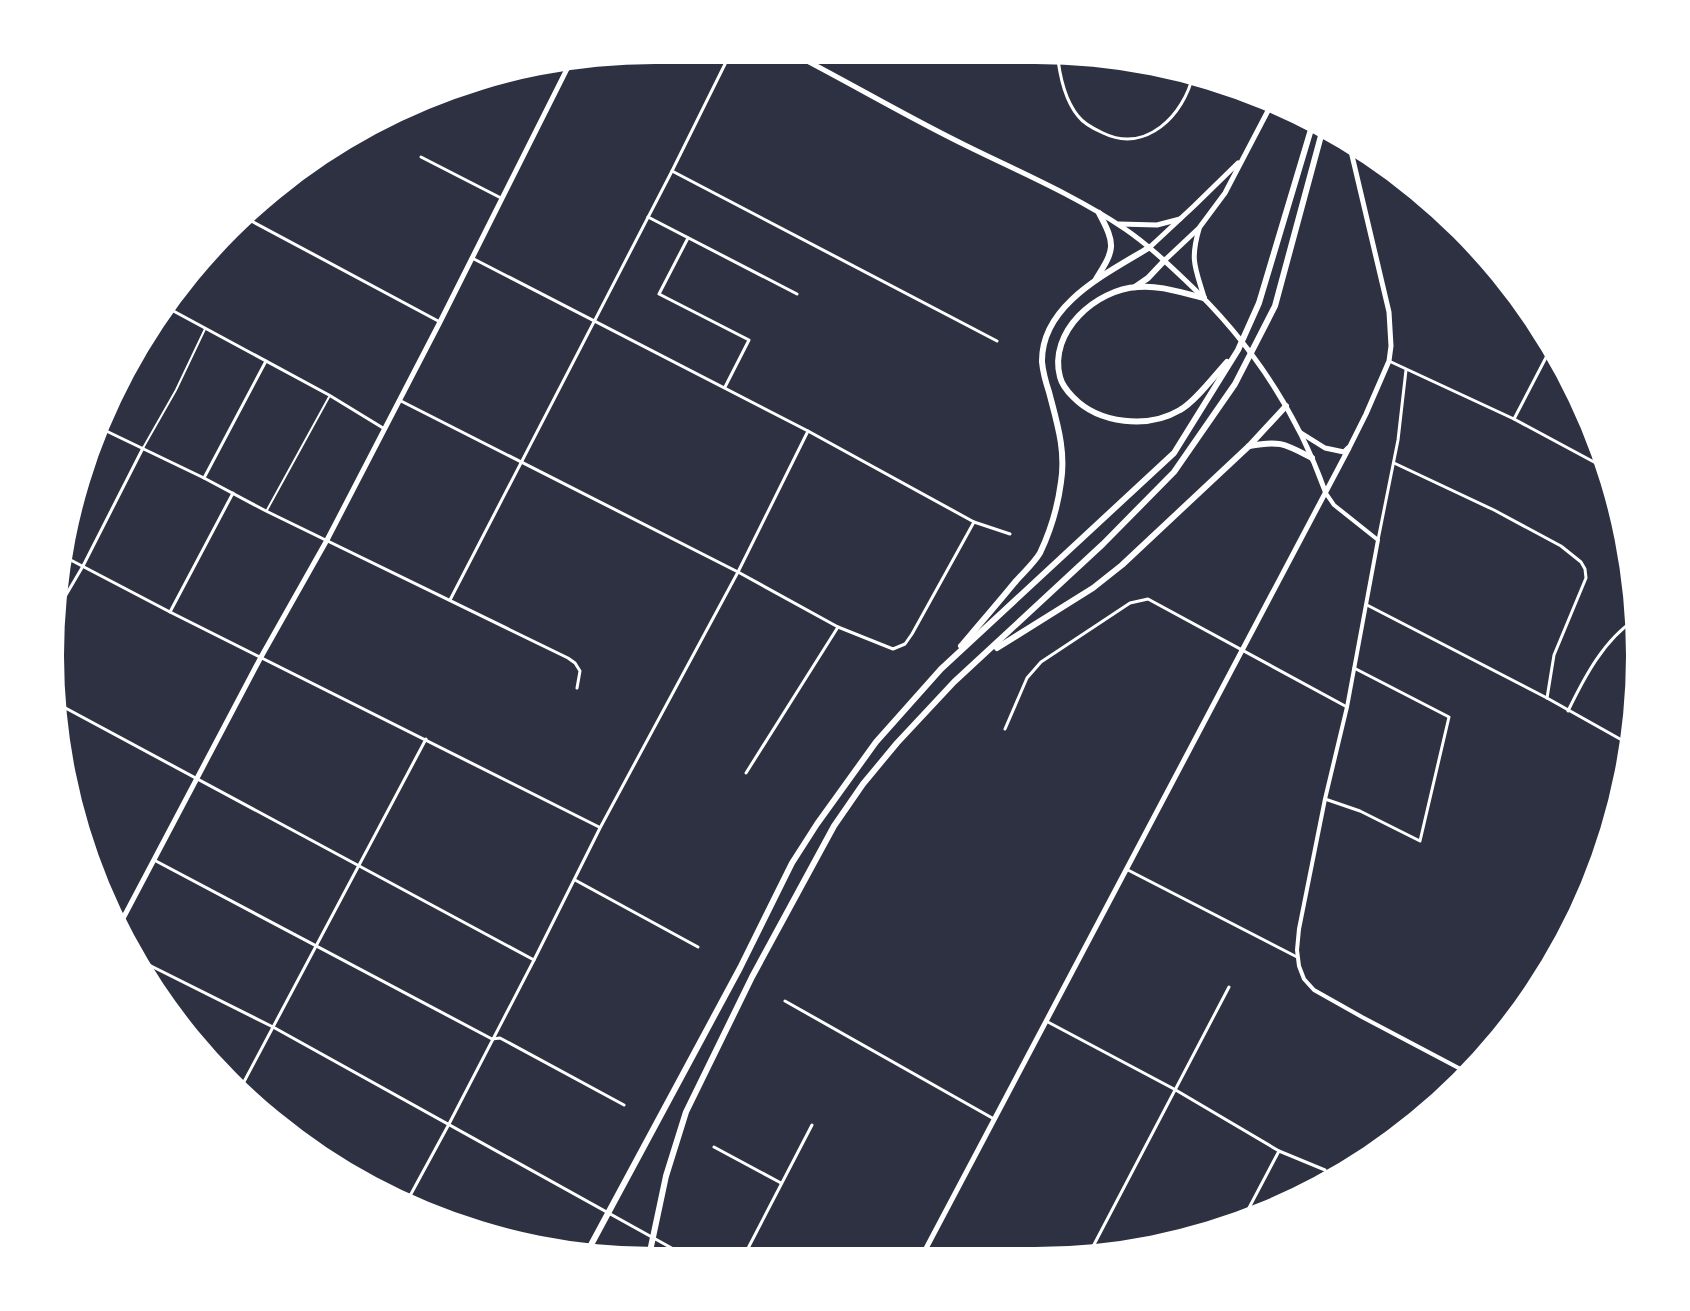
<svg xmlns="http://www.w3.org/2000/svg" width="1690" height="1311" font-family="Overpass,sans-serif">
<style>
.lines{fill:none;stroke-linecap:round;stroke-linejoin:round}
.service{stroke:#fff;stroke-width:2}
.minor{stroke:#fff;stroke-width:3}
.tertiary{stroke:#fff;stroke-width:4}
.secondary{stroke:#fff;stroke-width:5}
.motorway{stroke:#fff;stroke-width:6}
</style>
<rect width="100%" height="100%" fill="#2d3142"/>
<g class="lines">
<!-- service -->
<g class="service">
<path d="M 143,448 L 176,390 L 205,329"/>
<path d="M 267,510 L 329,397"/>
</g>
<!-- minor -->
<g class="minor">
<path d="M 1057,51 C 1059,72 1064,99 1078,116 C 1084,124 1094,129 1103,133 C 1146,154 1184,115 1193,75"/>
<path d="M 421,157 L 501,198"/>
<path d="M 672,171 L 997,341"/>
<path d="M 242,216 L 440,322"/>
<path d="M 648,217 L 797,294"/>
<path d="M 688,238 L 659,294 L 749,340 L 725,387"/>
<path d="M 472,258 L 808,431 L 974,522 L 1010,534"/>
<path d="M 166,307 L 329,395 L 383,428"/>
<path d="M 1389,361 L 1514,419 L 1607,469"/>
<path d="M 399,400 L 738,572 L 838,627 L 893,649 L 905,644 L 912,634 L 974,522"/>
<path d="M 1514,419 L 1552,346"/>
<path d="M 100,428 L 204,478 L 266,511 L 568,658 L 575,663 L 580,671 L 577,688"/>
<path d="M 1394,463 L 1494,510 L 1561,546 L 1581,562 L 1585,569 L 1586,578 L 1554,655 L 1547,698"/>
<path d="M 204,478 L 266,361"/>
<path d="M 1378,540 L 1398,440 L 1406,370"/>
<path d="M 63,556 L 170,612 L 599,827"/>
<path d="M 450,600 L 672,171 L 732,50"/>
<path d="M 1367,605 L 1547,698 L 1620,739"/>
<path d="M 56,612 L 83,566 L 143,448"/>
<path d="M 170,612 L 233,493"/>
<path d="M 58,704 L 534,960"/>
<path d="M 1568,711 C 1584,678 1604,639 1636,619"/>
<path d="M 1005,729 L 1027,678 L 1041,662 L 1130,603 L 1148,599 L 1347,707"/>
<path d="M 746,773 L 838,627"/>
<path d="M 1325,799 L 1360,811 L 1420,841 L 1449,717 L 1354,668"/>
<path d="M 154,860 L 492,1039 L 500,1038 L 624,1105"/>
<path d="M 1126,869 L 1297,957"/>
<path d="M 575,880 L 698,947"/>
<path d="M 135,958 L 273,1027 L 686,1256"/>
<path d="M 785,1001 L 994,1119"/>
<path d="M 1046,1021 L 1174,1089 L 1279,1151 L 1325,1170"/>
<path d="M 238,1093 L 426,739"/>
<path d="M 714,1147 L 781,1183"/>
<path d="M 405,1205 L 449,1124 L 534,960 L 600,828 L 738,572 L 808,431"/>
<path d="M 1241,1223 L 1279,1151"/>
<path d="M 744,1256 L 812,1125"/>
<path d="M 1088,1256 L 1229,987"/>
</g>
<!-- tertiary -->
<path class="tertiary" d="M 1325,492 L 1334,505 L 1378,540 L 1347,707 L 1325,799 L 1299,929 L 1297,950 L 1299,966 L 1304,979 L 1314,990 L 1362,1017 L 1470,1074"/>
<!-- secondary -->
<g class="secondary">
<path d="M 786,50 C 847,81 907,117 969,147 C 1022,173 1076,196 1125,229 C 1147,244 1166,262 1185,280 C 1248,339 1296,410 1325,491"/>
<path d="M 1119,224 L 1157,225 L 1180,219"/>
<path d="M 1199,229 C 1190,260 1195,267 1204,297"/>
<path d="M 1150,247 L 1194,206 L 1238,163"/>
<path d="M 1165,260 L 1199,228 L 1225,193 L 1271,105"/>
<path d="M 1301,433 L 1325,448 L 1344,452 L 1348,448"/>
<path d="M 119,926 L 261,657 L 327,540 L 440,322 L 571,61"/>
<path d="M 922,1256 L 1349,448 L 1366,414 L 1389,361 L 1391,346 L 1389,312 L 1350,147"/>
</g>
<!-- motorway -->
<g class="motorway">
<path d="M 1096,279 C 1115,249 1116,245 1099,213"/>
<path d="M 1135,287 L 1148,278 L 1165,260"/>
<path d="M 1204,298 C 1182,293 1161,285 1138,287 C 1096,289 1048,332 1060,377 C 1062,385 1067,391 1073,397 C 1099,424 1148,429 1180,410 C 1195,402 1215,375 1227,362"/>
<path d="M 1249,446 C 1280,440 1285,444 1312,458"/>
<path d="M 961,646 C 979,625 998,603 1016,581 C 1024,572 1034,563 1040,553 C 1050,532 1058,505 1061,482 C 1066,450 1057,423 1049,392 C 1046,383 1043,372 1042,362 C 1041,304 1108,273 1150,247"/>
<path d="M 997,648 L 1093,588 L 1122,565 L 1249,446 L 1286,406"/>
<path d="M 585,1256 L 740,968 L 792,863 L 817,824 L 876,742 L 941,669 L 1174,453 L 1238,350 L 1259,303 L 1312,126"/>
<path d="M 649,1256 L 666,1176 L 686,1112 L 752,977 L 834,826 L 863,784 L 897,743 L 954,682 L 1103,544 L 1174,472 L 1235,384 L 1275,306 L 1322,132"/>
</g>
</g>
<!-- crop -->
<path d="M0 0H1690V1311H0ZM655 64H1035A591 591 0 0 1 1626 655V656A591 591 0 0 1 1035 1247H655A591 591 0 0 1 64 656V655A591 591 0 0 1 655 64Z" fill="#fff" fill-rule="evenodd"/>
</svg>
